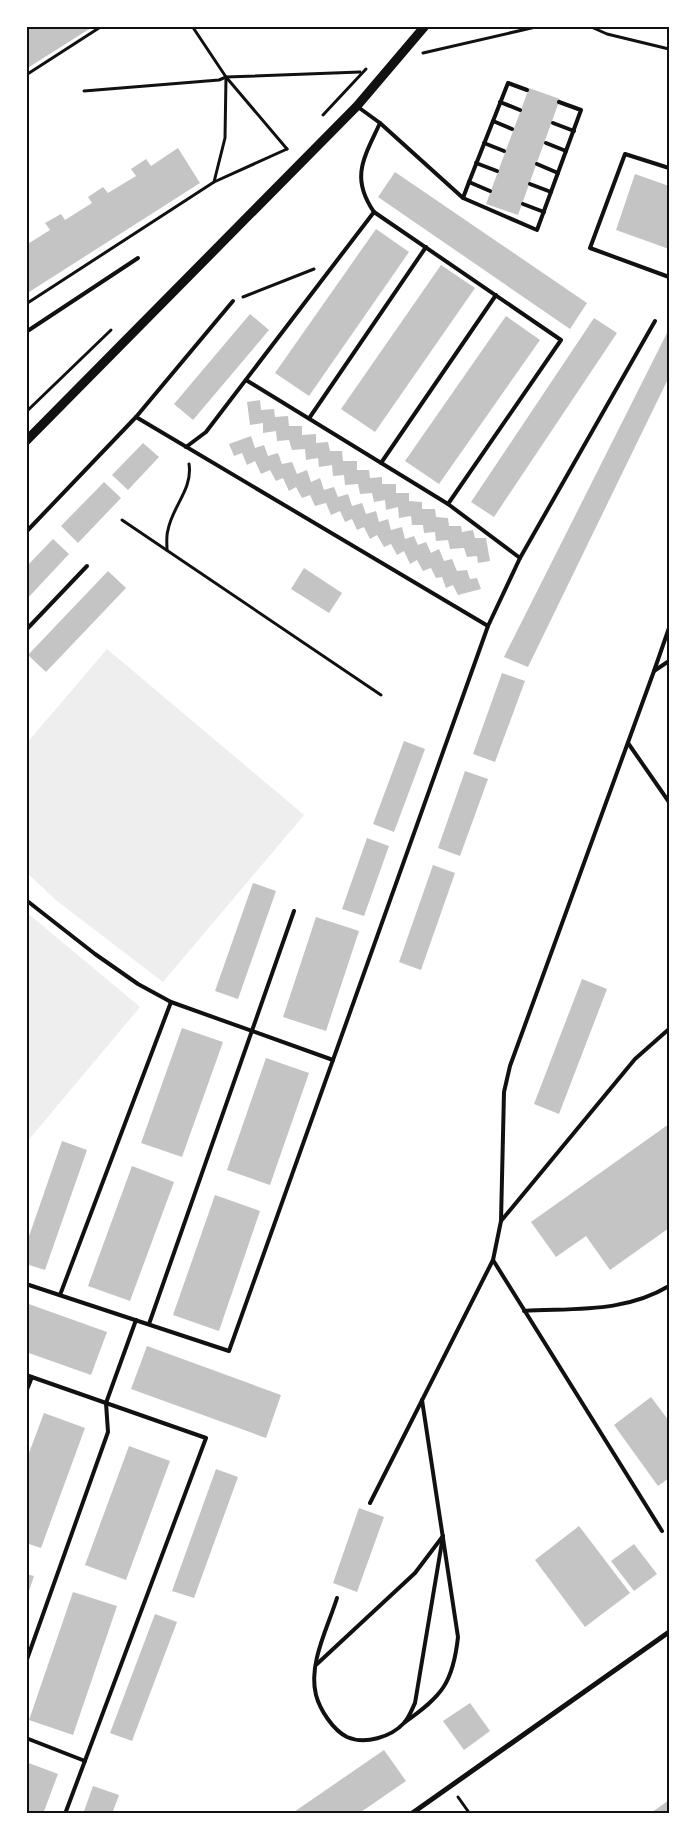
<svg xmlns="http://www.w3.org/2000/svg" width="695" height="1840" font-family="Figtree,sans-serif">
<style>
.green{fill:#eee}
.building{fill:#c4c4c4}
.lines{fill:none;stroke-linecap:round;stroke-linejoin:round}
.path{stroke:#111;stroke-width:3}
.service{stroke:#111;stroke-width:4}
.minor{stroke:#111;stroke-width:5}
.tertiary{stroke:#111;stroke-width:9}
.neatline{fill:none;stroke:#111;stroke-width:2}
</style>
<rect width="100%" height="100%" fill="#fff"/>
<!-- green -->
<g class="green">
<path d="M 107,649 L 304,815 L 163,982 L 57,901 L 26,872 L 26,744 Z"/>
<path d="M 26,912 L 140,1007 L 26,1143 Z"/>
</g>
<!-- building -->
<g class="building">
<path d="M 26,26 L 94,26 L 26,69 Z"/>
<path d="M 529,88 L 560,99 L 518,215 L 486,204 Z"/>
<path d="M 178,148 L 200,183 L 26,294 L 26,245 L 50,230 L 45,223 L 61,214 L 65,220 L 92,203 L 88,197 L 103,187 L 108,193 L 136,176 L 131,169 L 146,159 L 151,166 Z"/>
<path d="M 395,172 L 587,303 L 570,329 L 378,197 Z"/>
<path d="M 635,174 L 669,186 L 669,249 L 616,230 Z"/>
<path d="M 376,229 L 409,252 L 309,396 L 275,373 Z"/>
<path d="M 441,265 L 475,288 L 375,432 L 341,409 Z"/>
<path d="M 250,314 L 269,330 L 193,420 L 174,404 Z"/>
<path d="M 506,316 L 540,340 L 439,484 L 405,461 Z"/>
<path d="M 594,318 L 617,333 L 494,517 L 471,502 Z"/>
<path d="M 669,329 L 669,377 L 528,667 L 504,657 Z"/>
<path d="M 260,400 L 261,410 L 274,409 L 275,417 L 288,416 L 289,426 L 302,426 L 302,435 L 316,434 L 316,443 L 328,442 L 330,451 L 342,451 L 343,461 L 357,461 L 357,470 L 369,470 L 370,478 L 382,477 L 382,484 L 396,484 L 396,493 L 409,493 L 409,501 L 422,502 L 422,509 L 435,509 L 436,517 L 448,518 L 449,526 L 461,526 L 462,532 L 473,530 L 475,538 L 486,538 L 490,561 L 478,563 L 477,556 L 467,557 L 464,548 L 450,549 L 448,540 L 436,541 L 435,532 L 424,533 L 423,525 L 412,525 L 411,516 L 399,518 L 398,507 L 386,510 L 385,500 L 374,502 L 372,493 L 360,494 L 358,484 L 345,485 L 344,475 L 333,476 L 332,465 L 319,467 L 318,458 L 306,460 L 305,449 L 292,450 L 289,440 L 277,441 L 276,431 L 263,433 L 263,423 L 250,425 L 247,402 Z"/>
<path d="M 251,436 L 255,448 L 264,445 L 268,456 L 278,453 L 282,464 L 292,462 L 297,474 L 307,470 L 311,482 L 320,478 L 324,490 L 334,487 L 338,497 L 348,494 L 352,506 L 362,503 L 366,514 L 376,511 L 379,522 L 388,519 L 391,530 L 402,527 L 405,539 L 414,536 L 418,545 L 426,542 L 431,553 L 439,549 L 444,561 L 452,559 L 457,571 L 467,570 L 470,579 L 477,578 L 481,589 L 458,595 L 453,585 L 446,588 L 442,577 L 436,578 L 431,568 L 423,571 L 417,560 L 410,564 L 404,551 L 397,555 L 391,544 L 384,547 L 377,535 L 370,539 L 364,527 L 357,530 L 352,519 L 345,522 L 340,511 L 331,515 L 326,503 L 315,506 L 310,495 L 302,498 L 296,487 L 289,491 L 283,478 L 276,481 L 270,470 L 261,474 L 255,461 L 247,465 L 242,453 L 234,456 L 229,444 Z"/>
<path d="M 143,443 L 159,457 L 128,490 L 112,475 Z"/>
<path d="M 104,482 L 121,498 L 78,543 L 61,526 Z"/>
<path d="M 53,539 L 69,554 L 26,600 L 26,567 Z"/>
<path d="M 304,568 L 342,593 L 329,613 L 291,589 Z"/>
<path d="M 108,571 L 126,588 L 46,672 L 28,655 Z"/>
<path d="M 502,673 L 525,681 L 495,762 L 473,754 Z"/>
<path d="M 404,741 L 425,749 L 394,832 L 373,824 Z"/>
<path d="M 465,771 L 488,779 L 460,856 L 438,848 Z"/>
<path d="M 367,838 L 389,846 L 364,916 L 342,909 Z"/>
<path d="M 433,865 L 455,873 L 421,970 L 399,962 Z"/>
<path d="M 253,883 L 276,891 L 238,999 L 215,991 Z"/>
<path d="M 316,917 L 359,931 L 326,1031 L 283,1017 Z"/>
<path d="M 582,979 L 607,989 L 559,1114 L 534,1104 Z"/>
<path d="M 182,1028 L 223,1042 L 182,1157 L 141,1143 Z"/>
<path d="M 266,1058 L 309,1073 L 270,1185 L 227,1170 Z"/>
<path d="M 669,1124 L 669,1228 L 610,1270 L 586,1236 L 556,1257 L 531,1222 Z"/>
<path d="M 62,1141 L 87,1150 L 45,1270 L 26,1264 L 26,1245 Z"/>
<path d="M 132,1166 L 174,1182 L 130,1301 L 88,1286 Z"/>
<path d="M 215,1195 L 260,1211 L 219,1331 L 173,1315 Z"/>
<path d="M 26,1303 L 107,1332 L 91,1375 L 26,1352 Z"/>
<path d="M 147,1346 L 281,1395 L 266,1438 L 131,1389 Z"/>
<path d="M 651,1397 L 669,1421 L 669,1478 L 658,1486 L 614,1425 Z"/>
<path d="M 44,1413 L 85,1428 L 41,1548 L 26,1543 L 26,1461 Z"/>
<path d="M 129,1446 L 170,1461 L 126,1580 L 85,1565 Z"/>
<path d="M 216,1469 L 238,1477 L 194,1598 L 172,1591 Z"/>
<path d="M 359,1508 L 384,1517 L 357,1592 L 333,1583 Z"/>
<path d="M 579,1526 L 630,1593 L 585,1627 L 535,1560 Z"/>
<path d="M 634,1544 L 657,1574 L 634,1591 L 611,1561 Z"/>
<path d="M 26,1574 L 34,1576 L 27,1597 L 26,1597 Z"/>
<path d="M 73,1592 L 117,1606 L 73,1735 L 29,1720 Z"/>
<path d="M 155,1614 L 177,1622 L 132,1741 L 110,1733 Z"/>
<path d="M 470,1703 L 490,1731 L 464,1750 L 443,1721 Z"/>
<path d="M 384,1750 L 406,1781 L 358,1814 L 291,1814 Z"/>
<path d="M 26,1762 L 58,1774 L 43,1814 L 26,1814 Z"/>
<path d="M 93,1786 L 119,1795 L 112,1814 L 83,1814 Z"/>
<path d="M 669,1800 L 669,1814 L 651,1814 L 651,1813 Z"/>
</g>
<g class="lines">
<!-- path -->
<g class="path">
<path d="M 192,26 L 226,77 L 225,138 L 214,182"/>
<path d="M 589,26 L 607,34 L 669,49"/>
<path d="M 423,53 L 540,26"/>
<path d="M 26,75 L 102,26"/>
<path d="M 226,77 L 287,149"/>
<path d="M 84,91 L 219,80 L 226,77 L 360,72"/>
<path d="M 323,115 L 366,69"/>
<path d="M 243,297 L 314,269"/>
<path d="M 26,304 L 214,182 L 287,149"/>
<path d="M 26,412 L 111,330"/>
<path d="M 122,520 L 381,695"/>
<path d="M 167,550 C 167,544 166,536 168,530 C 172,507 193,489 189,464"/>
<path d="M 458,1797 L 470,1814"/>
</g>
<!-- service -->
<g class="service">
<path d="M 500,102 L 520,110"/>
<path d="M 358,107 L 380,123 L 463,198 L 537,230 L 581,110 L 559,102"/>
<path d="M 493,121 L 512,129"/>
<path d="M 553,123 L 574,131"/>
<path d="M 484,143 L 504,151"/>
<path d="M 546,143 L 566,151"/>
<path d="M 476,163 L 497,171"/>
<path d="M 537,164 L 558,173"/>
<path d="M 669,168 L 625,154 L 590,248 L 669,277"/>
<path d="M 469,182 L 508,83 L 527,90"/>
<path d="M 530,184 L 551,192"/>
<path d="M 463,198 L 469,182 L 490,191"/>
<path d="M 523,204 L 544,212"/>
<path d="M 374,212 C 350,177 364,158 380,123"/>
<path d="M 26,332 L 138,258"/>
<path d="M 246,380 L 448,504 L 520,558"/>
<path d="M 136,417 L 233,301"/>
<path d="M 310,417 L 426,247"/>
<path d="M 186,447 L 206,432 L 374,212 L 561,340 L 448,504"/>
<path d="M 381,463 L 496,295"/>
<path d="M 26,532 L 136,417 L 488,626"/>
<path d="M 26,630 L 87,566"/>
<path d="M 654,671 L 669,628"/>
<path d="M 628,743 L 669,802"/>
<path d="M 26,900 L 95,954 L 138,984 L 171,1002 L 333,1060"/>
<path d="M 501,1221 L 635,1059 L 669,1029"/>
<path d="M 493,1260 L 662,1531"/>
<path d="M 26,1284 L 229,1351 L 488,626 L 520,558 L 655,321"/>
<path d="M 60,1295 L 171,1002"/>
<path d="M 524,1311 C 575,1308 624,1313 669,1286"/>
<path d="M 149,1324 L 294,911"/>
<path d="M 26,1375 L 206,1438 L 65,1814"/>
<path d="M 26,1392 L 32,1377"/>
<path d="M 370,1503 L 493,1260 L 501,1221 L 504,1092 L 510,1066 L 654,671 L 669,661"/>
<path d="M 337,1598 C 328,1627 308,1664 316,1695 C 320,1710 333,1730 347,1737 C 365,1745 391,1737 404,1723 C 409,1718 412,1709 415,1703 L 443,1536"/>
<path d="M 26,1662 L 108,1432 L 106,1403 L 136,1320"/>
<path d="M 317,1664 L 415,1573 L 443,1536"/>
<path d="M 405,1722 C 442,1696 453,1683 458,1637 L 422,1400"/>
<path d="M 26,1738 L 85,1761"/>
</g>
<!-- minor -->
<path class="minor" d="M 411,1814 L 669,1632"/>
<!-- tertiary -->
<path class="tertiary" d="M 26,441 L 357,106 L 425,26"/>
</g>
<!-- border -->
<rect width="695" height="1840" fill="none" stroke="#ffffff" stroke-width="55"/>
<rect x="28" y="28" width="640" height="1784" class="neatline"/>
</svg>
